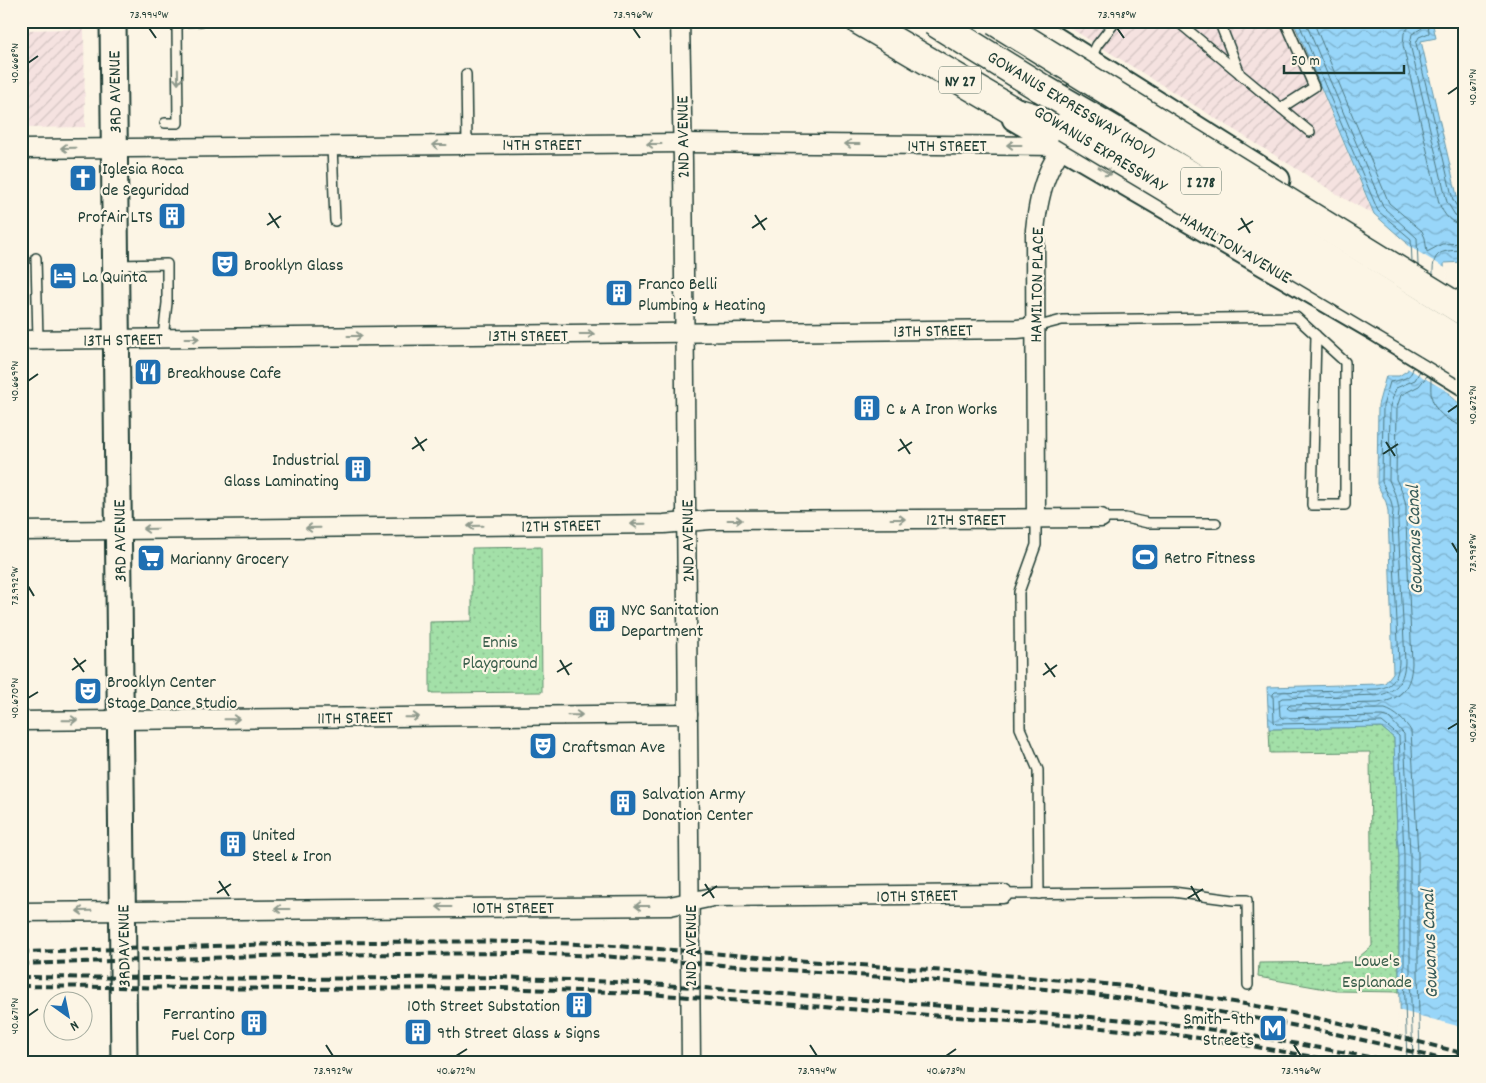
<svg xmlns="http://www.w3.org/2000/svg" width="1486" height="1083" font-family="Dekko,sans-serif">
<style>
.industrial{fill:url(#industrial-furrows)}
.park{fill:url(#park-dots);stroke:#618e6e}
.water{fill:url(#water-waves);stroke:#6899aa}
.pier{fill:#fcf5e5}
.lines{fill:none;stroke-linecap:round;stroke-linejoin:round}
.shore{stroke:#4f7a83;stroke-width:1}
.lane-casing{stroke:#1f3d34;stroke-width:12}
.street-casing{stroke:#1f3d34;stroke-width:21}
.secondary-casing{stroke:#1f3d34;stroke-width:29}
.highway-casing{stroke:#1f3d34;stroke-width:31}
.lane{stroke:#fcf5e5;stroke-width:9}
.street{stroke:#fcf5e5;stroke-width:18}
.secondary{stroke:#fcf5e5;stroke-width:25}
.highway{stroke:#fcf5e5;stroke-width:28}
.rail{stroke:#1f3d34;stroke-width:4;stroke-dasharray:8 4;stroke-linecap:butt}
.highway-bridge-casing{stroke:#1f3d34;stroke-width:31;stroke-linecap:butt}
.highway-bridge{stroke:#fcf5e5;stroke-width:28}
.oneway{stroke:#8e998c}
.ticks{fill:none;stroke:#1f3d34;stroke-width:2}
.labels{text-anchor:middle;stroke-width:4.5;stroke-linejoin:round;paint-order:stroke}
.shield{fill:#fcf5e5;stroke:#617469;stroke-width:1}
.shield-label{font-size:16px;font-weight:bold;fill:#1f3d34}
.street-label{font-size:18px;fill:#1f3d34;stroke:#fcf5e5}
.poi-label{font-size:18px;fill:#1f3d34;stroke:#fcf5e5;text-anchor:start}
.park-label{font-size:18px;fill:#395e4b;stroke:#fcf5e5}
.water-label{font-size:19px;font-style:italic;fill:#375c5b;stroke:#fcf5e5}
.neatline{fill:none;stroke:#1f3d34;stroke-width:2}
.ticks-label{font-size:12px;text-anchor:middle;fill:#1f3d34}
</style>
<defs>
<pattern id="industrial-furrows" width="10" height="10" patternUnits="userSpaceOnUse" patternTransform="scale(1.25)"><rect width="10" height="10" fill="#f5e2e0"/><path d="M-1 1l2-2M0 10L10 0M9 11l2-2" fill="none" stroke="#d2c3c1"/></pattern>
<pattern id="park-dots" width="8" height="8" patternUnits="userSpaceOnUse" patternTransform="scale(1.25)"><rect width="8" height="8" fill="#a3e0a8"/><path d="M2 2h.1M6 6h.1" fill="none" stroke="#8cc191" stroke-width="1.8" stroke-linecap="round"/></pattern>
<pattern id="water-waves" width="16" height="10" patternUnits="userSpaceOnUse" patternTransform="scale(1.25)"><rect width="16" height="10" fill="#98d6f9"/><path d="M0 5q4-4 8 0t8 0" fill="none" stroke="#7bafca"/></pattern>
</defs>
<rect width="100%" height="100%" fill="#fcf5e5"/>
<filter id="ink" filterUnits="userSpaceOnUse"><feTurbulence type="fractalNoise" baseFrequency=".02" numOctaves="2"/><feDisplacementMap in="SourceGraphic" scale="10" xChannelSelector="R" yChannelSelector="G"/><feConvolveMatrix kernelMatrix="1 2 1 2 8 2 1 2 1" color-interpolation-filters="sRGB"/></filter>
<g filter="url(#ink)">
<!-- industrial -->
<g class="industrial">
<path d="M 1059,21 L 1292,21 L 1373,214 L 1345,199 Z"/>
<path d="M 84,29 L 85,127 L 25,128 L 25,62 L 21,62 L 21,30 Z"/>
</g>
<!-- park -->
<g class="park">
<path d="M 541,547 L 542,692 L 430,693 L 430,622 L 472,621 L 472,548 Z"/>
<path d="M 1381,727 L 1394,738 L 1397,836 L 1399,855 L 1399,992 L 1337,991 L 1258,977 L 1259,963 L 1353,962 L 1372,946 L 1370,752 L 1270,753 L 1269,729 Z"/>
</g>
<!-- water -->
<path class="water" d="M 1293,21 L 1432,21 L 1436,38 L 1421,41 L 1458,200 L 1460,199 L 1465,214 L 1465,262 L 1444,263 L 1450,395 L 1465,409 L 1465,1062 L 1402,1062 L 1399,971 L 1399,855 L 1397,836 L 1394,738 L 1381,727 L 1269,729 L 1267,687 L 1378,684 L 1385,683 L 1393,673 L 1388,511 L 1386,502 L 1377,484 L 1378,405 L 1386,376 L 1399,376 L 1408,370 L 1407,243 L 1374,214 Z"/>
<!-- pier -->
<g class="pier">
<path d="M 1405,244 L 1447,269 L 1452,394 L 1407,368 Z"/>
<path d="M 1398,1010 L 1465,1028 L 1465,1062 L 1399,1062 Z"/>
</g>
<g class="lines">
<!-- shore -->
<g class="shore">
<path d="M 1298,21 L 1378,211 L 1411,239 L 1412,262"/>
<path d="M 1305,21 L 1383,207 L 1417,238 L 1418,265"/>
<path d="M 1313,21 L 1389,203 L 1422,231 L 1425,238 L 1427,252 L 1442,244 L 1465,243"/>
<path d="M 1414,21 L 1404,33 L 1403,45 L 1439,203 C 1444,215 1451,225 1465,225"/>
<path d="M 1422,21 L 1422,28 L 1412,34 L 1410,44 L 1447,202 L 1455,215 L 1465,218"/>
<path d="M 1428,21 L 1429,33 L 1419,37 L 1416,43 L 1453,200 L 1459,210 L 1465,212"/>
<path d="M 1433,275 C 1432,249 1443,251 1465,250"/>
<path d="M 1431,378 C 1431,386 1430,395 1433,402 C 1437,414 1453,425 1465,426"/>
<path d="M 1407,1062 L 1404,971 L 1404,855 L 1399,736 L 1382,722 L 1276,724 L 1274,722 L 1273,694 L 1275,692 L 1378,689 C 1394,686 1398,677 1399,662 L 1392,522 L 1393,511 L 1391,501 L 1382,482 L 1383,406 L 1390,382 C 1399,380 1413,379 1413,367"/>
<path d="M 1413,1062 L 1410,971 L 1410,854 L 1404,734 L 1389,718 L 1382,716 L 1282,718 L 1280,716 L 1279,700 L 1282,698 L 1380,695 C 1398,691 1404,679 1405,662 L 1398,522 L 1399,510 L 1397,499 L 1389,480 L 1390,406 L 1396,388 L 1415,380 L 1420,371"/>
<path d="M 1420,1062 L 1418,970 L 1418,854 L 1411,731 C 1406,722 1395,712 1385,709 L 1290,710 L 1287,708 L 1290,705 L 1378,703 C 1403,699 1411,686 1412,663 L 1406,522 L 1406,506 L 1403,494 L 1396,479 L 1397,407 L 1401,395 L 1419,386 L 1427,376"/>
</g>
<defs>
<g id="lane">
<path d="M 1177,21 L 1238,72"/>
<path d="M 1219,21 L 1240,74 L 1310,132"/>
<path d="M 177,22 L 201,21"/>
<path d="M 1090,60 L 1097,45 L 1116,21"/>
<path d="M 466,74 L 467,145"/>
<path d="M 1281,108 L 1314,87 L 1285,21"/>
<path d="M 165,123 L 178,123 L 177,28"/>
<path d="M 332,146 L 335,221"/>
<path d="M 36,258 L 38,340"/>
<path d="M 116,265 L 167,264 L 167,303 L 163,338"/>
<path d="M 1035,327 L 1062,320 L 1296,317 L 1345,362 L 1345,505 L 1312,505 L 1316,335"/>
<path d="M 1036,518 L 1036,545 L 1019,592 L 1020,728 L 1038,770 L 1039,894"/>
<path d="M 1101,518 L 1125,518 L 1148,523 L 1216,523"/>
<path d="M 1003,894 L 1173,892 L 1233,900 L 1247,900 L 1248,985"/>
</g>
<g id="street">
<path d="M 680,21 L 683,162 L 691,1062"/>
<path d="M 21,149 L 683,143 L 1060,146"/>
<path d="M 21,340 L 1017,329 L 1035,327"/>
<path d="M 1036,518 L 1035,230 C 1037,211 1040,191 1048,173 C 1053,160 1062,150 1066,137"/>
<path d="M 21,531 L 664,524 L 710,520 L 1101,518"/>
<path d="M 21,721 L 688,714"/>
<path d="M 21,912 L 670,906 L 713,897 L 1003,894"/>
</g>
<g id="secondary">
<path d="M 113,21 L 124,1062"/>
<path d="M 1025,21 L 1277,180"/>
<path d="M 1080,90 L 1149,132"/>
<path d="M 1015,118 L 1376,328 L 1465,383"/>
</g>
<path id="highway" d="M 860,21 L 1015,112 L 1065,127"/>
</defs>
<!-- lane casing -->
<use href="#lane" class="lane-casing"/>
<!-- street casing -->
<use href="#street" class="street-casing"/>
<!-- secondary casing -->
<use href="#secondary" class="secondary-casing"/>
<!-- highway casing -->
<use href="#highway" class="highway-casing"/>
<!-- lane -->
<use href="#lane" class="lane"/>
<!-- street -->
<use href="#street" class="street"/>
<!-- secondary -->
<use href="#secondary" class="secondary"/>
<!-- highway -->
<use href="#highway" class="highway"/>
<!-- rail -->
<g class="rail">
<path d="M 21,952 C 186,948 352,939 517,942 C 632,944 746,957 860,965 C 944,971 1030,976 1114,985 C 1233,998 1350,1023 1465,1054"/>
<path d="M 21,964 L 293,955 L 518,953 L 601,956 L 1045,989 C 1183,1003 1318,1026 1452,1062"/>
<path d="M 21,977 L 293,979 L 499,977 L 637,983 L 1091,1017 L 1179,1025 L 1242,1034 L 1397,1062"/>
<path d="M 21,986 L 293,989 L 499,988 L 636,993 L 1090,1027 L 1178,1035 L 1240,1044 L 1342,1062"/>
</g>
<defs>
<g id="highway-bridge">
<path d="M 933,21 L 1041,88 L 1230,198 L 1465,345"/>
<path d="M 995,21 L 1465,312"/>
<path d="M 1065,127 L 1465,366"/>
</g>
</defs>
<!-- highway-bridge casing -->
<use href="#highway-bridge" class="highway-bridge-casing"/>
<!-- highway-bridge -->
<use href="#highway-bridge" class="highway-bridge"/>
</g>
<!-- one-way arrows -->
<defs><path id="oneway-shaft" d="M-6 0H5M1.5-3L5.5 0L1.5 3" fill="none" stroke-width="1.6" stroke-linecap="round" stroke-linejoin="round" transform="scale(1.25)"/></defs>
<g class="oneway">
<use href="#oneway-shaft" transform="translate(178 77) rotate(89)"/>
<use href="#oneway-shaft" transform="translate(654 144) rotate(180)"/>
<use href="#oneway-shaft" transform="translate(852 144) rotate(-180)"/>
<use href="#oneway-shaft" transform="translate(439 145) rotate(180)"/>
<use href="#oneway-shaft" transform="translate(1014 145) rotate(-180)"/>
<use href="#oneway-shaft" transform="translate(68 148) rotate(179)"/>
<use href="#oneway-shaft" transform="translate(1105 171) rotate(30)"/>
<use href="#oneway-shaft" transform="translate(587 334)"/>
<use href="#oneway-shaft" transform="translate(355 336)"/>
<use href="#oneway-shaft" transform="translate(192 338)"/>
<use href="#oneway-shaft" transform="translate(898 519)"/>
<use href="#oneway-shaft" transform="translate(735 520)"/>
<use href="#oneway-shaft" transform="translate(638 524) rotate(179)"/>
<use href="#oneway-shaft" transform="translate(475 526) rotate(179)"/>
<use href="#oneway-shaft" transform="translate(313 528) rotate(179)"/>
<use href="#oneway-shaft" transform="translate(150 529) rotate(179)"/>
<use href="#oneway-shaft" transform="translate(575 715) rotate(-1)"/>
<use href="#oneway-shaft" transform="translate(412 717) rotate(-1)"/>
<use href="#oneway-shaft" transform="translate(232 719) rotate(-1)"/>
<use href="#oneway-shaft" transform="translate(70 720) rotate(-1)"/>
<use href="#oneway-shaft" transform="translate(642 906) rotate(180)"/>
<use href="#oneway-shaft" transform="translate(444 907) rotate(180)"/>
<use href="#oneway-shaft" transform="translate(282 909) rotate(180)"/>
<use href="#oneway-shaft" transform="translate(84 911) rotate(179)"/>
</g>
</g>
<!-- ticks -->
<path class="ticks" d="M 149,28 L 156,38M 633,28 L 640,38M 1117,28 L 1124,38M 28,63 L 38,56M 1448,94 L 1458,87M 269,213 L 279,228M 755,215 L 765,230M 1241,218 L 1250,233M 267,225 L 281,216M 752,228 L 767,218M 1238,230 L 1253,221M 28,381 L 38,374M 1448,412 L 1458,405M 415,437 L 424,451M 900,439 L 910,454M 1386,442 L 1395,456M 412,449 L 427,439M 898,451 L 912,442M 1383,454 L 1398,444M 1452,543 L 1458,553M 28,586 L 34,596M 74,658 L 84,672M 560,660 L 569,675M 1045,663 L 1055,677M 72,670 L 86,660M 557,672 L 572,663M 1043,675 L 1057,665M 28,698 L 38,692M 1448,729 L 1458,723M 219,881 L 229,896M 705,884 L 714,898M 1191,886 L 1200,901M 217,893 L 231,884M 702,896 L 717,886M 1188,898 L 1203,889M 28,1016 L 38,1009M 326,1045 L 333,1056M 810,1045 L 817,1056M 1294,1045 L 1301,1056M 456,1056 L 467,1049M 946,1056 L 956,1049"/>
<!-- icons -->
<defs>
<symbol id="church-square" viewBox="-11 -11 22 22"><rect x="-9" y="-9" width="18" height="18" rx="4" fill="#1f6fb2" stroke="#fcf5e5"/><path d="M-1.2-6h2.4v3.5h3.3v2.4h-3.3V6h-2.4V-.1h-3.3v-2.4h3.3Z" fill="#fff"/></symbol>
<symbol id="building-square" viewBox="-11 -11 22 22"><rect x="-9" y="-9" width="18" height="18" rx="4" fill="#1f6fb2" stroke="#fcf5e5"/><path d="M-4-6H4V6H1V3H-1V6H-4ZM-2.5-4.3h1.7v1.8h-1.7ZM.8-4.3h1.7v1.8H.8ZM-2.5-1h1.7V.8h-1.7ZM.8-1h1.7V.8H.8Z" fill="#fff"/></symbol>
<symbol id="theatre-square" viewBox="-11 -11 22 22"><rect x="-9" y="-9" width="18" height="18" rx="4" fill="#1f6fb2" stroke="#fcf5e5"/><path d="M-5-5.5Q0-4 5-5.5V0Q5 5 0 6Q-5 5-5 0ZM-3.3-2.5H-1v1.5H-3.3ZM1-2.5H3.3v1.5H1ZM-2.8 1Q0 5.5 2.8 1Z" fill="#fff"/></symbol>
<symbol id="hotel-square" viewBox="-11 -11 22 22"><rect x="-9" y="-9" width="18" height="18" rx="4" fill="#1f6fb2" stroke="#fcf5e5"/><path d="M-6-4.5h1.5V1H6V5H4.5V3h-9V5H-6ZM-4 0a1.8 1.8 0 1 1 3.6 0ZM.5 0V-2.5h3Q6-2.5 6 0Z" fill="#fff"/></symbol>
<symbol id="restaurant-square" viewBox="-11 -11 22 22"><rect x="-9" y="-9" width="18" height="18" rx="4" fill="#1f6fb2" stroke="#fcf5e5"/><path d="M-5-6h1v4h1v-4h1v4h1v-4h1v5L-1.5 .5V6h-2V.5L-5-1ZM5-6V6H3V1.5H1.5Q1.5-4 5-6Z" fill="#fff"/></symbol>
<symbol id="stadium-square" viewBox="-11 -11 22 22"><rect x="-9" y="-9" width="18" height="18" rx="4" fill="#1f6fb2" stroke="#fcf5e5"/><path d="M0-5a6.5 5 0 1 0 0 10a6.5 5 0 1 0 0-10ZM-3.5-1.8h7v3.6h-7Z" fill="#fff"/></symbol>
<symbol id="supermarket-square" viewBox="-11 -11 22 22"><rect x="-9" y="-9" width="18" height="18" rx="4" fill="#1f6fb2" stroke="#fcf5e5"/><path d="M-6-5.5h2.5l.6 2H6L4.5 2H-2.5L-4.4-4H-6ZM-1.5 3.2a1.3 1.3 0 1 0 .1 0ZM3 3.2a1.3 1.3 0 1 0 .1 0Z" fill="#fff"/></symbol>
<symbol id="metro-square" viewBox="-11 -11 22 22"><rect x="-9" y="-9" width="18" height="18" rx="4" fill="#1f6fb2" stroke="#fcf5e5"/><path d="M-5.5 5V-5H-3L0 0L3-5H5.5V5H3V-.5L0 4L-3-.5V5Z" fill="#fff"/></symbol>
</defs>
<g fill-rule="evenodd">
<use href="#church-square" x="67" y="162" width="32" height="32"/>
<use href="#building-square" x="156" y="200" width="32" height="32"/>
<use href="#theatre-square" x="209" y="248" width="32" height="32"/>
<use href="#hotel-square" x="47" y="260" width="32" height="32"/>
<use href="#building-square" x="603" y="277" width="32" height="32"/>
<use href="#restaurant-square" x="132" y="356" width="32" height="32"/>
<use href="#building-square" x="851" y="392" width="32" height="32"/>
<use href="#building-square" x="342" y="453" width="32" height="32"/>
<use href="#stadium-square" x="1129" y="541" width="32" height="32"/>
<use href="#supermarket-square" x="135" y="542" width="32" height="32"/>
<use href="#building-square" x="586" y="603" width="32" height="32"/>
<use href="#theatre-square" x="72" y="675" width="32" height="32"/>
<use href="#theatre-square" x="527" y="730" width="32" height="32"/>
<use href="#building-square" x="607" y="787" width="32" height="32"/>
<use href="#building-square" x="217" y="828" width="32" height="32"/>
<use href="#building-square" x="563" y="989" width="32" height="32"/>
<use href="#building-square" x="238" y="1007" width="32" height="32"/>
<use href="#metro-square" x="1257" y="1012" width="32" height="32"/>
<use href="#building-square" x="402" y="1016" width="32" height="32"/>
</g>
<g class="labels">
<!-- shield labels -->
<g class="shield">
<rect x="939" y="66.5" width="42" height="27" rx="4"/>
<rect x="1181" y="167.5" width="40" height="27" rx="4"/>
</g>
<g class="shield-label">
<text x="960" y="86">NY 27</text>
<text x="1201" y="187">I 278</text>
</g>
<!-- street labels -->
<g class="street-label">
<text transform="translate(114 92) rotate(-91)" y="6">3RD AVENUE</text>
<text transform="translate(1072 104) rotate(31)" y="6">GOWANUS EXPRESSWAY (HOV)</text>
<text transform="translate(682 137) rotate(-91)" y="6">2ND AVENUE</text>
<text x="542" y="150">14TH STREET</text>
<text x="947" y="151">14TH STREET</text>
<text transform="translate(1101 148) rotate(31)" y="6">GOWANUS EXPRESSWAY</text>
<text transform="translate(1236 247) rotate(30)" y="6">HAMILTON AVENUE</text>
<text transform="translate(1036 285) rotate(-89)" y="6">HAMILTON PLACE</text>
<text transform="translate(933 330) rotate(-1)" y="6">13TH STREET</text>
<text x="528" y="341">13TH STREET</text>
<text transform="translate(123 339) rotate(-1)" y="6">13TH STREET</text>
<text x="966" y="525">12TH STREET</text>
<text transform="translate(561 525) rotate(-1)" y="6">12TH STREET</text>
<text transform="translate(119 541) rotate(-91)" y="6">3RD AVENUE</text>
<text transform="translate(687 541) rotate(-91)" y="6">2ND AVENUE</text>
<text transform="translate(355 717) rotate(-1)" y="6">11TH STREET</text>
<text transform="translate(917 895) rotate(-1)" y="6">10TH STREET</text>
<text x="513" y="913">10TH STREET</text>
<text transform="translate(123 946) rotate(-91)" y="6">3RD AVENUE</text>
<text transform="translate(690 946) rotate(-90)" y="6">2ND AVENUE</text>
</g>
<!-- poi labels -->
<g class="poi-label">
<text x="102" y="174">Iglesia Roca<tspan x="102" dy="21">de Seguridad</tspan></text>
<text x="153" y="222" text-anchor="end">ProfAir LTS</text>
<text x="244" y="270">Brooklyn Glass</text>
<text x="82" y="282">La Quinta</text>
<text x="638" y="289">Franco Belli<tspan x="638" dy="21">Plumbing &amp; Heating</tspan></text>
<text x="167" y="378">Breakhouse Cafe</text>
<text x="886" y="414">C &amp; A Iron Works</text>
<text x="339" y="465" text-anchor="end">Industrial<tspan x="339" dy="21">Glass Laminating</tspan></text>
<text x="1164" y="563">Retro Fitness</text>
<text x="170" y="564">Marianny Grocery</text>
<text x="621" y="615">NYC Sanitation<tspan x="621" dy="21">Department</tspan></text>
<text x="107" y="687">Brooklyn Center<tspan x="107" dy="21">Stage Dance Studio</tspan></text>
<text x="562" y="752">Craftsman Ave</text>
<text x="642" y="799">Salvation Army<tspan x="642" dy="21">Donation Center</tspan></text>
<text x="252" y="840">United<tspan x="252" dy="21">Steel &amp; Iron</tspan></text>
<text x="560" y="1011" text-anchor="end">10th Street Substation</text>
<text x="235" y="1019" text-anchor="end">Ferrantino<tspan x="235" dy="21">Fuel Corp</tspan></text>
<text x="1254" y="1024" text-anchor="end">Smith–9th<tspan x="1254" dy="21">Streets</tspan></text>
<text x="437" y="1038">9th Street Glass &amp; Signs</text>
</g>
<!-- park labels -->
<g class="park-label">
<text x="500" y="647">Ennis<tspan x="500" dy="21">Playground</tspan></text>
<text x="1377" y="966">Lowe's<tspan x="1377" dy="21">Esplanade</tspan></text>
</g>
<!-- water labels -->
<g class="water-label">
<text transform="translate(1413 540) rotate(-92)" y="7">Gowanus Canal</text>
<text transform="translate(1428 944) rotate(-92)" y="7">Gowanus Canal</text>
</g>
</g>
<!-- margin -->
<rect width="1486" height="1083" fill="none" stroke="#fcf5e5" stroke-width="55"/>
<!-- north arrow -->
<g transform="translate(68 1016) rotate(147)"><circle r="24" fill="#fcf5e5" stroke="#a4ab9e"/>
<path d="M0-4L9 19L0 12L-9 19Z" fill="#1f6fb2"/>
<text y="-8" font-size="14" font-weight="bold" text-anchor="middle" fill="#1f3d34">N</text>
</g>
<!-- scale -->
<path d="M1284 65v8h120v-8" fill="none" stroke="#1f3d34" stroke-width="2.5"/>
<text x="1291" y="65" font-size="15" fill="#1f3d34" stroke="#fcf5e5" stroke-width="4" paint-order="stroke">50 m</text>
<rect x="28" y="28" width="1430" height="1028" class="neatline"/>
<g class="ticks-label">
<text x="149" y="18">73.994°W</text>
<text x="633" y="18">73.996°W</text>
<text x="1117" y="18">73.998°W</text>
<text transform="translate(14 63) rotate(-90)" y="4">40.668°N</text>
<text transform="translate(1472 87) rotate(-90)" y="4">40.671°N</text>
<text transform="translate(14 381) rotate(-90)" y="4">40.669°N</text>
<text transform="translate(1472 405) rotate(-90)" y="4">40.672°N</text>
<text transform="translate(1472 553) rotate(-90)" y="4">73.998°W</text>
<text transform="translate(14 586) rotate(-90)" y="4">73.992°W</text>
<text transform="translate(14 698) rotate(-90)" y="4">40.670°N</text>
<text transform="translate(1472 723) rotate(-90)" y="4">40.673°N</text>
<text transform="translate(14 1016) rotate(-90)" y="4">40.671°N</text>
<text x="333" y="1074">73.992°W</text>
<text x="456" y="1074">40.672°N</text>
<text x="817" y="1074">73.994°W</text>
<text x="946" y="1074">40.673°N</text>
<text x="1301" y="1074">73.996°W</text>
</g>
</svg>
